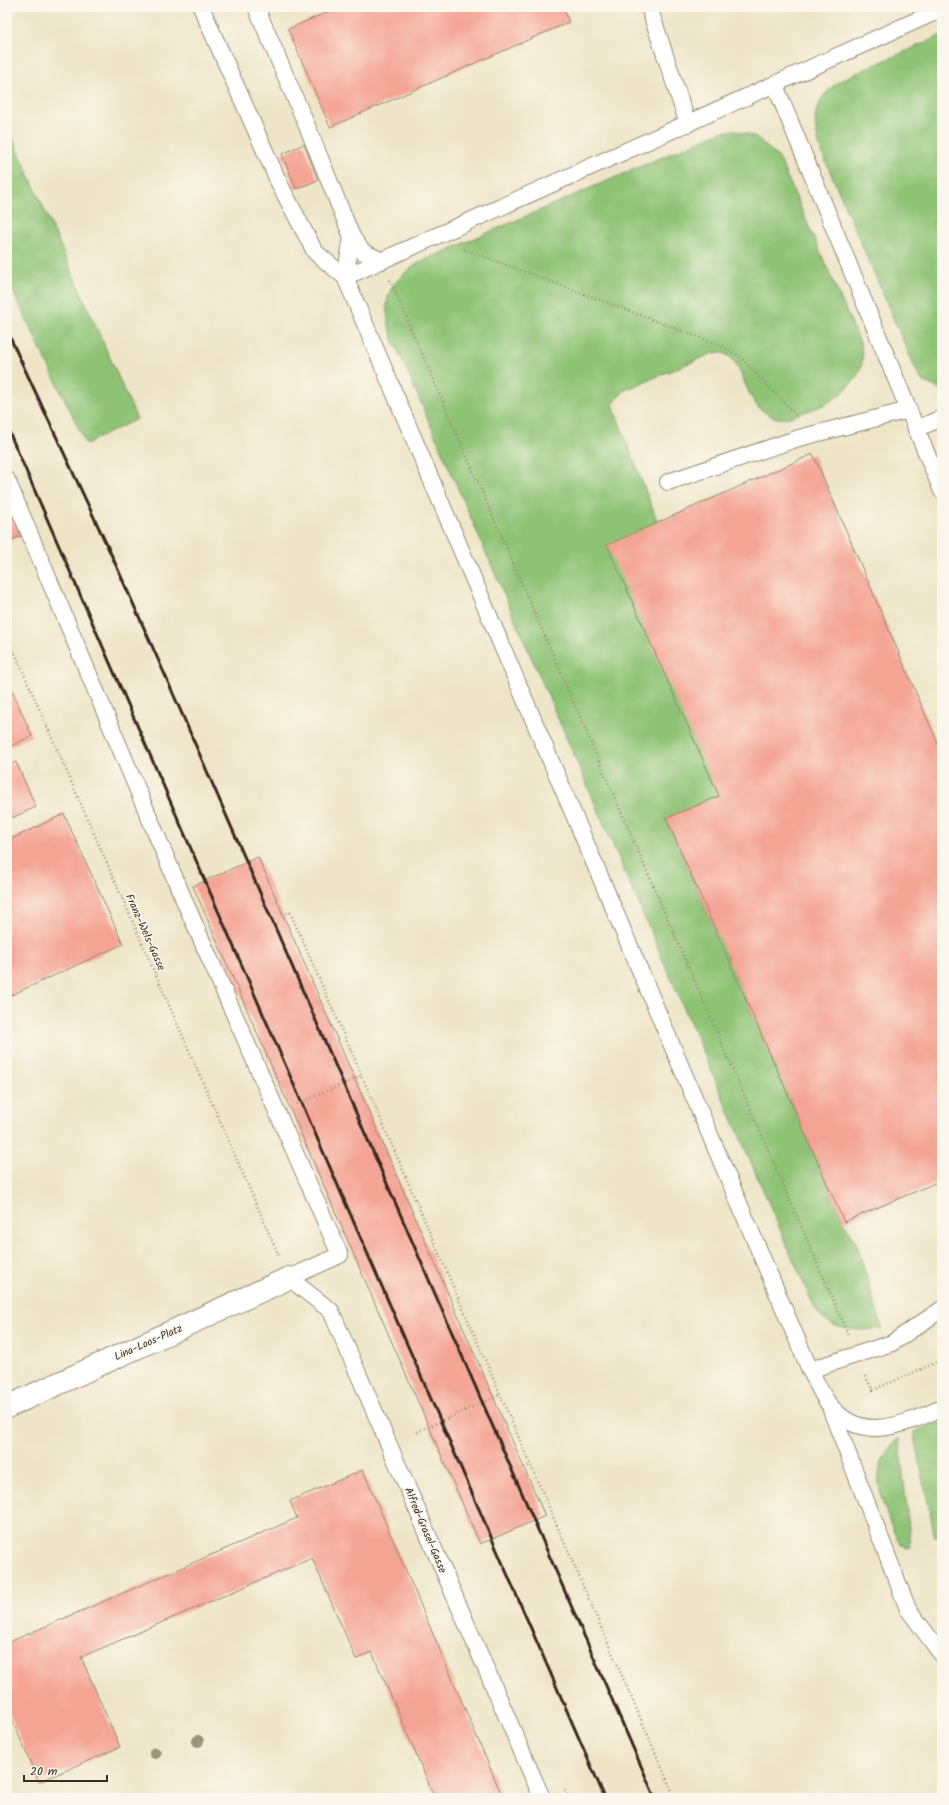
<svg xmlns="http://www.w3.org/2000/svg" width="949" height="1805" font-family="Kalam,sans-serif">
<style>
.green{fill:#8ec375;stroke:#64764a}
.building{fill:#f4a494}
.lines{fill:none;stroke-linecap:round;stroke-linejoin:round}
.service-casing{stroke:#948873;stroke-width:18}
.minor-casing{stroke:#948873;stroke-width:24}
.path{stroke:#948873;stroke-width:2.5;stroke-dasharray:1 3;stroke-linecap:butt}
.service{stroke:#fff;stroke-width:16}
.minor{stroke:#fff;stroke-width:22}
.rail{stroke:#3b2a1e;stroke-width:3}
.tree{fill:#999779}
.labels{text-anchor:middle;stroke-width:3;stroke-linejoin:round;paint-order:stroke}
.street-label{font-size:11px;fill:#3b2a1e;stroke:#fbf7ec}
</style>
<rect width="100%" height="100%" fill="#fbf7ec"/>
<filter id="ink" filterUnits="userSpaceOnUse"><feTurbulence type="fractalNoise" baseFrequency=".025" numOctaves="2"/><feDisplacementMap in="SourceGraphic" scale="8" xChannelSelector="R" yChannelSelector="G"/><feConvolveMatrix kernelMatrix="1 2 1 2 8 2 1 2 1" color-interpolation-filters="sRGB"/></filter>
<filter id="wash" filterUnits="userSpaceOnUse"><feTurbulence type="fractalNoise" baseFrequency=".012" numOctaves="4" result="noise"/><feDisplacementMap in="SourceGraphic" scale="16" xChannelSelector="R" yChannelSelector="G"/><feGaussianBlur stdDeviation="0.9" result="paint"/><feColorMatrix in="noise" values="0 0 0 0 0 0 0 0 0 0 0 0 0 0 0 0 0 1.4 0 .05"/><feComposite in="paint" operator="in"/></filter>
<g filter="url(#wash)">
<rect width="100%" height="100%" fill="#eee5c8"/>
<!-- green -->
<g class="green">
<path d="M 942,35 L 942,390 L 922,381 L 915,368 L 822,153 C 811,120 811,102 841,80 Z"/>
<path d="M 7,125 L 137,419 L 86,444 L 7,279 Z"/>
<path d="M 734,130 L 756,137 L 779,158 L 861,345 C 864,364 862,374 847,388 C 835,401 818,408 802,413 C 785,419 779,422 763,411 C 744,398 743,361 725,354 C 722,352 717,353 713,353 L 625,390 L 613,403 L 616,414 L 658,523 L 719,796 L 666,818 L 844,1222 L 857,1245 L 882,1328 C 863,1331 833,1332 820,1315 C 816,1310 813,1304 810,1298 L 393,339 C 380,299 386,285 420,262 L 720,132 Z"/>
<path d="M 942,1420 L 942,1536 L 935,1538 L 914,1432 Z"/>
<path d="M 899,1438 L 911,1547 L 906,1548 C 896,1541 892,1528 888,1517 C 876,1485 872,1464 899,1438 Z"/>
</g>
<g id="blocks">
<!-- building -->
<g class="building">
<path d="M 339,7 L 563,7 L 569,22 L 330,127 L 288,29 Z"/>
<path d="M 304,144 L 318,180 L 296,189 L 282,154 Z"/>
<path d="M 813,454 L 942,753 L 942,1180 L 844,1222 L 666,818 L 719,796 L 607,545 Z"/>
<path d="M 7,498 L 23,535 L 7,542 Z"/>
<path d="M 7,679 L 32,736 L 7,748 Z"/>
<path d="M 16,762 L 36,807 L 7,820 L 7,766 Z"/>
<path d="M 64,814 L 123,944 L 7,997 L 7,841 Z"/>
<path d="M 258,857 L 545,1516 L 480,1544 L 193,886 Z"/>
<path d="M 363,1470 L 503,1798 L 435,1798 L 372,1652 L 356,1659 L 312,1558 L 81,1657 L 120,1747 L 39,1782 L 7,1708 L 7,1643 L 297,1518 L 290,1501 Z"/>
</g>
</g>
</g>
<g filter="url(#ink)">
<use href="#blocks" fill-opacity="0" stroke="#948873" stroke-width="1"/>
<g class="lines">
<defs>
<g id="service">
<path d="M 201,7 L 280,185 L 315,252 L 345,277 L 810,1370 C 816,1381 821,1393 828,1403 C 860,1445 902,1425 942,1408"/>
<path d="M 256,7 L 307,126 L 352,237 L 345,277"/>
<path d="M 649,7 L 688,124"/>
<path d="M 775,85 L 942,491"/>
<path d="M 352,237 L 363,252 L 382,261"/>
<path d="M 345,277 L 942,9"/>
<path d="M 916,429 L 942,418"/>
<path d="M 7,480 L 187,907 L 340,1255 L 289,1278 L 331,1311 L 542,1798"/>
<path d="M 668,482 L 799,438 L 909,410"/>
<path d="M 810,1370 L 892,1343 L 942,1309"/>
<path d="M 831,1410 L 908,1609 L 942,1655"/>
</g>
<path id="minor" d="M 7,1407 L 289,1278"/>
</defs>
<!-- service casing -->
<use href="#service" class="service-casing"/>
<!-- minor casing -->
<use href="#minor" class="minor-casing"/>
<!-- path -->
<g class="path">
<path d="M 464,249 L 720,345 L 740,357 L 797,416"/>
<path d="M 390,280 L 848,1334"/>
<path d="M 7,635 L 279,1256"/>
<path d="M 283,915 L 290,912 L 362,1076"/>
<path d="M 297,1104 L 362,1076 L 675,1798"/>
<path d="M 865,1376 L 873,1390 L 942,1360"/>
<path d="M 417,1432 L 500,1395"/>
<path d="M 524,1468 L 530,1465"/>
<path d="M 565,1790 L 568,1798"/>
</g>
<!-- service -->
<use href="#service" class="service"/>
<!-- minor -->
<use href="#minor" class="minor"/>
<!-- rail -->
<g class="rail">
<path d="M 7,331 L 111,554 L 165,675 L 655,1798"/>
<path d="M 7,427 L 605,1798"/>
</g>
</g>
<!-- trees -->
<g class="tree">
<circle cx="198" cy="1741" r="6"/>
<circle cx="155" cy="1753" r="6"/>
</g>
</g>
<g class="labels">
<!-- street labels -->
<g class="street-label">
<text transform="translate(146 932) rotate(66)" y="4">Franz-Wels-Gasse</text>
<text transform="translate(148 1342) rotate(-24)" y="4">Lina-Loos-Platz</text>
<text transform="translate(426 1530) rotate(67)" y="4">Alfred-Grasel-Gasse</text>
</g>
</g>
<!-- margin -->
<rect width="949" height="1805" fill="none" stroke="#fbf7ec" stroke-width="24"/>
<!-- scale -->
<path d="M24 1775v6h83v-6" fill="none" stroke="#3b2a1e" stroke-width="2"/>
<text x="30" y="1775" font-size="12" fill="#3b2a1e" stroke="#fbf7ec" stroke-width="3" paint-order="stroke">20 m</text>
</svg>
